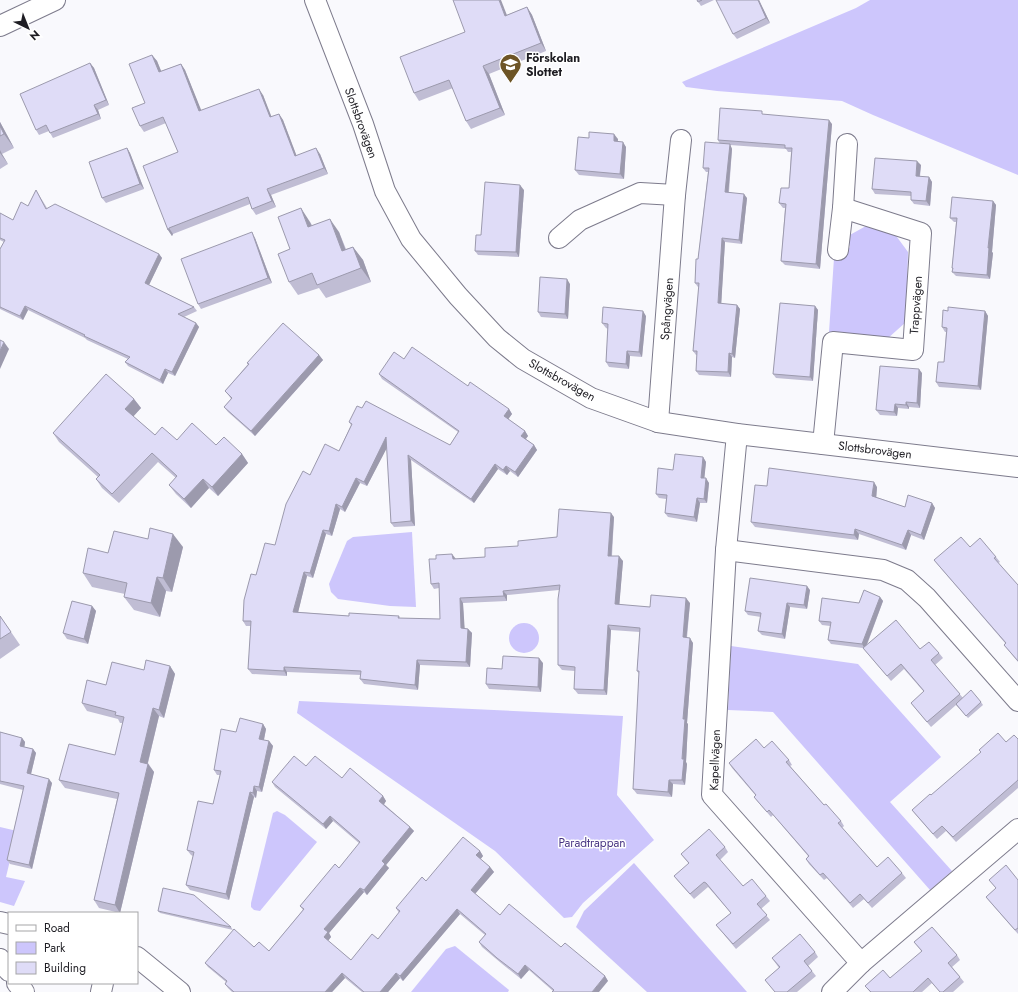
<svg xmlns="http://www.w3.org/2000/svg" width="1018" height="992" font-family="Jost,sans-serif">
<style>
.green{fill:#cdc6fc}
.forest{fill:#cac2f9}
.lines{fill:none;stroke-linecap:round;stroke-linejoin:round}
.minor-casing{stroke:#7d7b8c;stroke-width:22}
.minor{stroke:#fff;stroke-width:20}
.wall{fill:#c0bdd4}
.shaded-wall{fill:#9c9aad}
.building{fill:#dfdcf7;stroke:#9c9aad}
.labels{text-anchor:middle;stroke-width:3;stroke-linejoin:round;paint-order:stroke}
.poi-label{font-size:12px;font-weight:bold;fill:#1e1d23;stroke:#fff;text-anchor:start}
.street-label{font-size:12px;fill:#1e1d23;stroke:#fff}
.park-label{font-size:12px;fill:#483583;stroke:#fff}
</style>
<rect width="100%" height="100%" fill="#f9f9fd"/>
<!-- green -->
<g class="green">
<path d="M 870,0 L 1018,0 L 1018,175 L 873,115 L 842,101 L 717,91 L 686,87 L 682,82 L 856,8 Z"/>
<path d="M 866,226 L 894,233 L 908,252 L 906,322 L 887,339 L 829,332 L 834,258 L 844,256 L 850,247 L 848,236 Z"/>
<path d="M 412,532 L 416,607 L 390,606 L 338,599 L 331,592 L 329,584 L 347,541 L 353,537 Z"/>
<circle cx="524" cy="638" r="15"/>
<path d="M 731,646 L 858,664 L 941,757 L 890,802 L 952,871 L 930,890 L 773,712 L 728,710 Z"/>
<path d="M 299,701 L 623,716 L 617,795 L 654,840 L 583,903 L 572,917 L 564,918 L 495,851 L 297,713 Z"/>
<path d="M 277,811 L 285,815 L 317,842 L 260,911 L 254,910 L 251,907 L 251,903 L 273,813 Z"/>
<path d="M 0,827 L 17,831 L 6,877 L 25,881 L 14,906 L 0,902 Z"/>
<path d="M 455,946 L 509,990 L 508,992 L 411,992 L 446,949 Z"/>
</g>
<!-- forest -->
<path class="forest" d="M 634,863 L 747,992 L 647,992 L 576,927 L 584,911 Z"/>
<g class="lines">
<defs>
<g id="minor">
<path d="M 315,0 L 363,124 L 385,191 L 411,239 L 458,296 L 497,338 L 523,359 L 591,398 L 658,422 L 737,434 L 1018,467"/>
<path d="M 0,26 L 55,0"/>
<path d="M 559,238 L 580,220 L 640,193 L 675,195"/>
<path d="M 838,250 L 843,208 L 847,144"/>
<path d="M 658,422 L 675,195 L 681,140"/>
<path d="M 737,434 L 726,550 L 712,795 L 861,963"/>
<path d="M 823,444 L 833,342 L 913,350 L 921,233 L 843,208"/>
<path d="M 726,550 L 883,570 L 907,580 L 927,598 L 1018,701"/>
<path d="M 0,922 L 9,924"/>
<path d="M 137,957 L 180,992"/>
<path d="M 0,959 L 9,971"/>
<path d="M 17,983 L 24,992"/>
<path d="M 101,992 L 103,983"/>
<path d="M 832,992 L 861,963 L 1018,829"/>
</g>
</defs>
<!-- minor casing -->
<use href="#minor" class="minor-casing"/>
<!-- minor -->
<use href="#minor" class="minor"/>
</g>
<!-- wall -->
<g class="wall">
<path d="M 697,0 L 714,0 L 701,6 Z"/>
<path d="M 759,0 L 770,23 L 737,39 L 733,34 Z"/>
<path d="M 527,7 L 532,15 L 546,51 L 489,74 L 505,115 L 471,129 L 466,121 L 453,88 L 419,101 L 414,93 L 507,15 Z"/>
<path d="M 152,55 L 157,61 L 161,71 L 181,64 L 185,70 L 201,111 L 263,95 L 271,117 L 279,114 L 283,120 L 296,155 L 320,154 L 328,174 L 271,195 L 276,207 L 256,215 L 252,209 L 250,204 L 173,234 L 172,236 L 168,230 L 178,152 L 166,123 L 144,132 L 140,126 L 145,103 Z"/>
<path d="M 90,63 L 94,68 L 109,105 L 98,110 L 101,119 L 53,138 L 49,131 L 39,135 L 36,130 Z"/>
<path d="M 764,114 L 832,124 L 820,269 L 785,265 L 781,261 L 785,208 L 783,208 L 779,203 L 789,188 L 791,152 L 788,152 L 786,149 L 730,145 L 732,149 L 729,192 L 747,198 L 742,244 L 725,242 L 721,304 L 737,305 L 740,309 L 735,358 L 732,357 L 731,377 L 699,375 L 696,371 L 697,355 L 696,355 L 693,351 L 699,287 L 698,287 L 695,283 L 698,259 L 708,172 L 706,172 L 703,168 L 720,144 L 718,140 Z"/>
<path d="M 0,122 L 14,148 L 2,154 L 8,164 L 0,169 Z"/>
<path d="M 589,138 L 618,139 L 618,141 L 626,147 L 624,179 L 579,175 L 575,170 Z"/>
<path d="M 127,148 L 130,153 L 144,189 L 106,203 L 102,198 Z"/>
<path d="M 921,165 L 920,177 L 929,177 L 932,182 L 930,206 L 914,204 L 911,200 L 911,196 L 875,194 L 872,189 Z"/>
<path d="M 36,190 L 47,208 L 159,254 L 162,258 L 149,285 L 194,307 L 197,311 L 184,317 L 196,323 L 199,327 L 175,376 L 168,373 L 163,384 L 128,366 L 125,362 L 128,359 L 87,340 L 85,338 L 28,310 L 23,320 L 0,309 L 0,249 L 4,242 L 0,240 L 0,213 L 13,220 L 28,206 Z"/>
<path d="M 524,190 L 519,257 L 478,255 L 475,251 L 481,235 Z"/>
<path d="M 993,201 L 996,205 L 992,252 L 993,253 L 990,279 L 956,276 L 952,272 L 953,270 L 952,268 L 956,222 L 954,222 L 950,218 Z"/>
<path d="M 310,222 L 312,225 L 339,232 L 346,249 L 353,247 L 363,260 L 371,282 L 326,298 L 319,288 L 298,295 L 289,282 L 290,249 Z"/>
<path d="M 255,238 L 272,283 L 201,309 L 198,304 Z"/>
<path d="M 570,284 L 568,319 L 541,317 L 538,312 Z"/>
<path d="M 815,306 L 818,310 L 813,381 L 776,378 L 773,374 Z"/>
<path d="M 985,311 L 988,316 L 981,390 L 939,387 L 936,382 L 944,362 L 946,332 L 945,332 L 942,327 Z"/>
<path d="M 646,316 L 642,357 L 630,356 L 629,369 L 609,367 L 606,362 L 608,329 L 606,328 L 602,323 Z"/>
<path d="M 319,355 L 323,360 L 255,436 L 228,412 L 224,407 L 231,399 L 229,396 L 225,391 L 248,364 L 247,363 Z"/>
<path d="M 404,359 L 468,386 L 509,409 L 512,414 L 508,419 L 525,431 L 528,436 L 526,439 L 534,445 L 537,450 L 518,477 L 510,471 L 507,475 L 498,469 L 474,503 L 411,460 L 415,526 L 394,527 L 391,523 L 387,447 L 367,486 L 360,483 L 345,512 L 340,509 L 332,536 L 326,534 L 313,578 L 307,576 L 298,612 L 349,616 L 399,616 L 400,618 L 440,619 L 439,588 L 434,589 L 431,584 L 456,559 L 485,557 L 518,546 L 557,537 L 614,517 L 612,556 L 623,561 L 619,605 L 650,607 L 690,603 L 687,638 L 693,643 L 687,723 L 688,724 L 686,762 L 687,764 L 685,785 L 673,784 L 672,797 L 637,794 L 633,789 L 639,674 L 637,671 L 640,632 L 611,630 L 607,695 L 578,694 L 574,689 L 575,671 L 562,670 L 558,665 L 559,590 L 507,595 L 507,601 L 463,603 L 464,628 L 468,629 L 472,633 L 470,667 L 420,665 L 418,690 L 364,684 L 360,679 L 361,675 L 287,672 L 287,676 L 252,674 L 248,669 L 251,626 L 246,626 L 243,621 L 256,575 L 275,545 L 310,475 L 339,451 L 351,425 L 349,422 L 362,408 L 450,445 L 458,432 L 382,379 L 379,374 Z"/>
<path d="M 922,373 L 920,408 L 909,407 L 909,409 L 898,408 L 897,416 L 880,415 L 876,410 Z"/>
<path d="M 134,399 L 141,408 L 133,416 L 155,435 L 177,440 L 216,445 L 242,454 L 248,463 L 218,496 L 209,488 L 191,508 L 176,494 L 169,485 L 176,478 L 158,462 L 119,503 L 102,488 L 96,479 L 98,477 L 59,442 L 53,433 Z"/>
<path d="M 703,457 L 706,462 L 704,478 L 709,483 L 707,503 L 700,503 L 697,522 L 668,517 L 665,513 L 666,499 L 659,498 L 656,494 L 673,470 Z"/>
<path d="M 877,487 L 876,497 L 905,507 L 932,503 L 935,508 L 924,540 L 911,535 L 906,550 L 859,534 L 858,540 L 755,527 L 751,522 Z"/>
<path d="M 183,547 L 172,592 L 166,591 L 160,617 L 134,610 L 124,597 L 125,594 L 92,587 L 83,573 L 108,553 Z"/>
<path d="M 970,547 L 996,557 L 1000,562 L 998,563 L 1018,585 L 1018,662 L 1004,645 L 1005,643 L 938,565 L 934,560 Z"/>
<path d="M 810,590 L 807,609 L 790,607 L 785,639 L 762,635 L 758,631 L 761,617 L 748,615 L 745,611 Z"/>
<path d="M 880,597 L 883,601 L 867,645 L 920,649 L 939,653 L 943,658 L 935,665 L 963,698 L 981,702 L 983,705 L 968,718 L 956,705 L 931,727 L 911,703 L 924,692 L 904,669 L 891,681 L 863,648 L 831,644 L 828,640 L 830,626 L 822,625 L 819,621 L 859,603 Z"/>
<path d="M 92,606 L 96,611 L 88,644 L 67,639 L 63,633 Z"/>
<path d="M 0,616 L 20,645 L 0,659 Z"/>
<path d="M 543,663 L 541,692 L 489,689 L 486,684 L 502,669 Z"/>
<path d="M 170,666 L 175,674 L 164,718 L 159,716 L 148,763 L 154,772 L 120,913 L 99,908 L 94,900 L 117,799 L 65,788 L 59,780 L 115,755 L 123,723 L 120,723 L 118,719 L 87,711 L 82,703 L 144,670 Z"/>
<path d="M 263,724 L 266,729 L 264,740 L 269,741 L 273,746 L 262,792 L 257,791 L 256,798 L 254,797 L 229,900 L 190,890 L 186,885 L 193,856 L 191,855 L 187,850 L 213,804 L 220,775 L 217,775 L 214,770 L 236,732 Z"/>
<path d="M 0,732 L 22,738 L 25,742 L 24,747 L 33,749 L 36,753 L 31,774 L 52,783 L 32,869 L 10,864 L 7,860 L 23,790 L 0,784 Z"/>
<path d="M 1018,739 L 1018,788 L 956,842 L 946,831 L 937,839 L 916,815 L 912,810 L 931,795 L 1006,742 Z"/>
<path d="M 764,748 L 789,760 L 792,765 L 790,766 L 824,805 L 841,821 L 844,826 L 842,828 L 877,867 L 902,873 L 906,878 L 872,908 L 864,899 L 853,908 L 827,878 L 824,880 L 809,864 L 806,859 L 808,856 L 773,815 L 771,817 L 758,802 L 754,797 L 756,796 L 732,768 L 729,763 Z"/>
<path d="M 306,766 L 342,778 L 383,796 L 386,801 L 384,804 L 410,827 L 414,831 L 386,865 L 389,868 L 367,895 L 364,892 L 329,933 L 331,937 L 328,941 L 351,960 L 378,939 L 399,913 L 396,908 L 426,881 L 480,851 L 483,856 L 480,859 L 490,867 L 494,872 L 475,894 L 500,915 L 561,947 L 605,976 L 608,981 L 553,991 L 529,970 L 521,979 L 501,963 L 482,947 L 479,942 L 485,935 L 460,914 L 403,981 L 400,978 L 388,992 L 362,992 L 345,978 L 332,992 L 232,992 L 228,988 L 225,984 L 226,982 L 208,967 L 205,963 L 254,947 L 269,951 L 303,910 L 300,906 L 339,868 L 360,844 L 333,821 L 326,829 L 275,787 L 272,782 Z"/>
<path d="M 725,847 L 728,852 L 720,860 L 743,886 L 766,896 L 770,901 L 761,909 L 770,920 L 736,949 L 716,925 L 731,913 L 709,888 L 708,887 L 694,899 L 678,881 L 674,876 L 689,864 L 681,854 Z"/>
<path d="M 989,880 L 1018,880 L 1018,934 L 990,902 L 986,897 L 996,888 Z"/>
<path d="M 158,911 L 231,927 L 233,930 L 160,913 Z"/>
<path d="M 914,942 L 957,955 L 960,960 L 952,967 L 964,982 L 953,992 L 940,992 L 932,983 L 922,992 L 870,992 L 865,986 L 890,978 L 922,952 Z"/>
<path d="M 815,952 L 818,957 L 808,966 L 816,976 L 797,992 L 775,992 L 765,980 L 779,968 L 772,958 Z"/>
</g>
<!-- shaded-wall -->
<g class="shaded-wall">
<path d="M 499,0 L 501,0 L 510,23 L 505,16 Z"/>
<path d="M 758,0 L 759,0 L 770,23 L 766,18 Z"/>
<path d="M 527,7 L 532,15 L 546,51 L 541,43 Z"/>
<path d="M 152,55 L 157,61 L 164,78 L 159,72 Z"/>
<path d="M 90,63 L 94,68 L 109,105 L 106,100 Z"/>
<path d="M 181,64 L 185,70 L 204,117 L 199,111 Z"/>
<path d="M 483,66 L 489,74 L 505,115 L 500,108 Z"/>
<path d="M 259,89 L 263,95 L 274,123 L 270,117 Z"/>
<path d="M 94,105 L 98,110 L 101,119 L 98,114 Z"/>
<path d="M 279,114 L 283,120 L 299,162 L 295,156 Z"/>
<path d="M 829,120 L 832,124 L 820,269 L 816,264 Z"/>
<path d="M 0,122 L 14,148 L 4,134 L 0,126 Z"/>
<path d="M 614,134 L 618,139 L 617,146 L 614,141 Z"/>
<path d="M 623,142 L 626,147 L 624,179 L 620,174 Z"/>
<path d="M 730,144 L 732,149 L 728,196 L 725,192 Z"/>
<path d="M 127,148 L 130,153 L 144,189 L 140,184 Z"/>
<path d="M 316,148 L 320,154 L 328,174 L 324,168 Z"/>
<path d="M 0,150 L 2,154 L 8,164 L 0,153 Z"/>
<path d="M 917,161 L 921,165 L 919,181 L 916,176 Z"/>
<path d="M 929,177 L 932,182 L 930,206 L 926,201 Z"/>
<path d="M 520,185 L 524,190 L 519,257 L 516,252 Z"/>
<path d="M 267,189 L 271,195 L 276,207 L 272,201 Z"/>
<path d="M 744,194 L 747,198 L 742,244 L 739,240 Z"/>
<path d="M 993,201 L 996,205 L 992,252 L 993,253 L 990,279 L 987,275 L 988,248 Z"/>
<path d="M 301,208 L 310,222 L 317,240 L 308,227 Z"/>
<path d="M 330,219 L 339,232 L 351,265 L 342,251 Z"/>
<path d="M 169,228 L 173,234 L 172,236 L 168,230 Z"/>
<path d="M 252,232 L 255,238 L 272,283 L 268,278 Z"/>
<path d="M 722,238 L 725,242 L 721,308 L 718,303 Z"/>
<path d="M 353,247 L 363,260 L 371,282 L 361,268 Z"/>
<path d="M 159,254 L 162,258 L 148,287 L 145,283 Z"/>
<path d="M 567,279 L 570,284 L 568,319 L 565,314 Z"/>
<path d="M 737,305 L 740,309 L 735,358 L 732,354 Z"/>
<path d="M 25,306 L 28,310 L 23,320 L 20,316 Z"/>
<path d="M 815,306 L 818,310 L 813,381 L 810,377 Z"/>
<path d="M 643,311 L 646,316 L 642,357 L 639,352 Z"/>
<path d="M 985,311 L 988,316 L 981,390 L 978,386 Z"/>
<path d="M 196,323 L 199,327 L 175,376 L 172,372 Z"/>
<path d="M 4,342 L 9,349 L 0,369 L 0,351 Z"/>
<path d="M 627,351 L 630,356 L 629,369 L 626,364 Z"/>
<path d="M 729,353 L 732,357 L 731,377 L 728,372 Z"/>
<path d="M 319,355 L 323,360 L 255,436 L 251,431 Z"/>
<path d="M 165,369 L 168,373 L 163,384 L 160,380 Z"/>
<path d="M 919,369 L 922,373 L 920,408 L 917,403 Z"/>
<path d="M 134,399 L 141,408 L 132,418 L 125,409 Z"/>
<path d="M 906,402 L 909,407 L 909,409 L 906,405 Z"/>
<path d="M 895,404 L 898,408 L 897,416 L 894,412 Z"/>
<path d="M 509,409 L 512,414 L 507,421 L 504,416 Z"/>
<path d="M 525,431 L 528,436 L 524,441 L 521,436 Z"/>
<path d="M 386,437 L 390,442 L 367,486 L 364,482 Z"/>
<path d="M 534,445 L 537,450 L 518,477 L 515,472 Z"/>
<path d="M 242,454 L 248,463 L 218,496 L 212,487 Z"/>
<path d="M 408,455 L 411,460 L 415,526 L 411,521 Z"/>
<path d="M 703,457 L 706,462 L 704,482 L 701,478 Z"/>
<path d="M 495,464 L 498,469 L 474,503 L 471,499 Z"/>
<path d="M 506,466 L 510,471 L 507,475 L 503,470 Z"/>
<path d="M 356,478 L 360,483 L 345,512 L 342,507 Z"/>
<path d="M 706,478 L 709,483 L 707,503 L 704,499 Z"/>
<path d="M 203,479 L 209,488 L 191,508 L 184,499 Z"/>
<path d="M 874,482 L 877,487 L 876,501 L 872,496 Z"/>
<path d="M 697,498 L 700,503 L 697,522 L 694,517 Z"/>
<path d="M 932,503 L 935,508 L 924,540 L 921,535 Z"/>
<path d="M 336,504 L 340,509 L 332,536 L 329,531 Z"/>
<path d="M 611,513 L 614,517 L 611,561 L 608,556 Z"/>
<path d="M 855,529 L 859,534 L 858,540 L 854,535 Z"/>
<path d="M 323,530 L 326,534 L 313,578 L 310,573 Z"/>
<path d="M 908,530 L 911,535 L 906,550 L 902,545 Z"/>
<path d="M 173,534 L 183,547 L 172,592 L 163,578 Z"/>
<path d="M 452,554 L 456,559 L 453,559 Z"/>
<path d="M 619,556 L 623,561 L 619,609 L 615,604 Z"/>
<path d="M 304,572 L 307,576 L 297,617 L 293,612 Z"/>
<path d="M 157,577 L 166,591 L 160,617 L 151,603 Z"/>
<path d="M 807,586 L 810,590 L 807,609 L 804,605 Z"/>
<path d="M 503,591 L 507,595 L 507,601 L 504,596 Z"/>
<path d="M 880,597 L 883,601 L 865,649 L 862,644 Z"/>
<path d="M 460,598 L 463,603 L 465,633 L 461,628 Z"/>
<path d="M 686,598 L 690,603 L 686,642 L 683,637 Z"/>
<path d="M 787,603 L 790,607 L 785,639 L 782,634 Z"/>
<path d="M 92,606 L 96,611 L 88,644 L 84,639 Z"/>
<path d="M 608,625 L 611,630 L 607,695 L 604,690 Z"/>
<path d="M 468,629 L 472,633 L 470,667 L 466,662 Z"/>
<path d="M 690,638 L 693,643 L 687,723 L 688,724 L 686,762 L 687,764 L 685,785 L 682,780 L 683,719 Z"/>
<path d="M 539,658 L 543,663 L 541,692 L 538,687 Z"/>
<path d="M 417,660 L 420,665 L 418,690 L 415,685 Z"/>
<path d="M 170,666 L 175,674 L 164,718 L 159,710 Z"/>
<path d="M 284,667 L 287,672 L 287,676 L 284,671 Z"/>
<path d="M 153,708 L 159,716 L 146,770 L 140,762 Z"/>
<path d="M 263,724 L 266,729 L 263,744 L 259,739 Z"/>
<path d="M 22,738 L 25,742 L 24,750 L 20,746 Z"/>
<path d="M 269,741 L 273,746 L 262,792 L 259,787 Z"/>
<path d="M 33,749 L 36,753 L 30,778 L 27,773 Z"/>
<path d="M 148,764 L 154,772 L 120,913 L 115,905 Z"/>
<path d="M 49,779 L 52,783 L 32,869 L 29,865 Z"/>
<path d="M 669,780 L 673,784 L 672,797 L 668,792 Z"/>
<path d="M 254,786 L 257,791 L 256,798 L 253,793 Z"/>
<path d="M 250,792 L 254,797 L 229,900 L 226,894 Z"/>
<path d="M 383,796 L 386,801 L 383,806 L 379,801 Z"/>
<path d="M 330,816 L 333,821 L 326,829 L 323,824 Z"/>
<path d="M 410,827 L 414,831 L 386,865 L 389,868 L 367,895 L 364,890 L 382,861 Z"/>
<path d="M 480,851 L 483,856 L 480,860 L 476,855 Z"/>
<path d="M 490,867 L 494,872 L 474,895 L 471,890 Z"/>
<path d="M 360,888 L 364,892 L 329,933 L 331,937 L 327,942 L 324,937 L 324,929 Z"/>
<path d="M 457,909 L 460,914 L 403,981 L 400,976 Z"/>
<path d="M 525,965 L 529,970 L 521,979 L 518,974 Z"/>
<path d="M 342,973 L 345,978 L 332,992 L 325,992 Z"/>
<path d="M 396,973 L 400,978 L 388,992 L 380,992 Z"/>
<path d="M 605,976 L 608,981 L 599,992 L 592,992 Z"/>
</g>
<!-- building -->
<g class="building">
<path d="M 453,0 L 499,0 L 505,16 L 527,7 L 541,43 L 483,66 L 500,108 L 466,121 L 449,80 L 414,93 L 400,57 L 465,32 Z"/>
<path d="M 697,0 L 702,0 L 698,2 Z"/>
<path d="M 716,0 L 758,0 L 766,18 L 733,34 Z"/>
<path d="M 152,55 L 159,72 L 181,64 L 199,111 L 259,89 L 270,117 L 279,114 L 295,156 L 316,148 L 324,168 L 267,189 L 272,201 L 252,209 L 248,197 L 169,228 L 168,230 L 143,166 L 178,152 L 163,117 L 140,126 L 132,108 L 145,103 L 129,64 Z"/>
<path d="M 90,63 L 106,100 L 94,105 L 98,114 L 50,133 L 46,125 L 36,130 L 20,94 Z"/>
<path d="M 720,108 L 762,111 L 762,114 L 829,120 L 816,264 L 781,261 L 786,204 L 779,203 L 781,188 L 789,188 L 792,148 L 785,148 L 785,145 L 718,140 Z"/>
<path d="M 0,126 L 4,134 L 0,136 Z"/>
<path d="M 589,132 L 614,134 L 614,141 L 623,142 L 620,174 L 575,170 L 578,137 L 589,138 Z"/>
<path d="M 705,142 L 730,144 L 725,192 L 744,194 L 739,240 L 722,238 L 718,303 L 737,305 L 732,354 L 729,353 L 728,372 L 696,371 L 697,351 L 693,351 L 699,283 L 695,283 L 696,259 L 698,259 L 709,168 L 703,168 Z"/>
<path d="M 127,148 L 140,184 L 102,198 L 89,162 Z"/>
<path d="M 875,158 L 917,161 L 916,176 L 929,177 L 926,201 L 911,200 L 911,192 L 872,189 Z"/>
<path d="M 485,182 L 520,185 L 516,252 L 475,251 L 476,235 L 481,235 Z"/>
<path d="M 36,190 L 46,209 L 55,204 L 159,254 L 145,283 L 194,307 L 178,314 L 196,323 L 172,372 L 165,369 L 160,380 L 125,362 L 130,357 L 84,336 L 85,335 L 25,306 L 20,316 L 0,307 L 0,249 L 5,240 L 0,238 L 0,213 L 13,220 L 21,202 L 28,206 Z"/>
<path d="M 952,197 L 993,201 L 988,248 L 989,248 L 987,275 L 952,272 L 953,268 L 952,268 L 957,218 L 950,218 Z"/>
<path d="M 301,208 L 308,227 L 330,219 L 342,251 L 353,247 L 361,268 L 317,285 L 312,273 L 289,282 L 278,254 L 290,249 L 278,217 Z"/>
<path d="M 252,232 L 268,278 L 198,304 L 181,259 Z"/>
<path d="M 540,277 L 567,279 L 565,314 L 538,312 Z"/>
<path d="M 780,303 L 815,306 L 810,377 L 773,374 Z"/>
<path d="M 603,307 L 643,311 L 639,352 L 627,351 L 626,364 L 606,362 L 608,324 L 602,323 Z"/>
<path d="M 948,307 L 985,311 L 978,386 L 936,382 L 938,362 L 944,362 L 947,328 L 942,327 L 943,310 L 948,311 Z"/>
<path d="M 283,323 L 319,355 L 251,431 L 224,407 L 232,398 L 225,391 L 249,364 L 247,363 Z"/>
<path d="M 0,340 L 4,342 L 0,351 Z"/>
<path d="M 412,347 L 468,386 L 470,382 L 509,409 L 504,416 L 525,431 L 521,436 L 534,445 L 515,472 L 506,466 L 503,470 L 495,464 L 471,499 L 408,455 L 411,521 L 391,523 L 386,437 L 364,482 L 356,478 L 342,507 L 336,504 L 329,531 L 323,530 L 310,573 L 304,572 L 293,612 L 349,616 L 349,613 L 399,616 L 398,618 L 440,619 L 439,583 L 431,584 L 429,559 L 436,559 L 436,555 L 452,554 L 453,559 L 485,557 L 485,548 L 518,546 L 518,541 L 557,537 L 559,509 L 611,513 L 608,556 L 619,556 L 615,604 L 650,607 L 651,595 L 686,598 L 683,637 L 690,638 L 683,719 L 685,719 L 682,759 L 684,759 L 682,780 L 669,780 L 668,792 L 633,789 L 639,671 L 637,671 L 640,628 L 608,625 L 604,690 L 574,689 L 575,667 L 558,665 L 558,599 L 560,585 L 503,591 L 504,596 L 460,598 L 461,628 L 468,629 L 466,662 L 417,660 L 415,685 L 360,679 L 361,671 L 284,667 L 284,671 L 248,669 L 251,621 L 243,621 L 244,600 L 251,574 L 256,575 L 265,543 L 275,545 L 286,504 L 303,471 L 310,475 L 325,444 L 339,451 L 352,424 L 349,422 L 357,406 L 362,408 L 366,401 L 450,445 L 459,431 L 379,374 L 394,352 L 404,359 Z"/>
<path d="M 880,366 L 919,369 L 917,403 L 906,402 L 906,405 L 895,404 L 894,412 L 876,410 Z"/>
<path d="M 106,374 L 134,399 L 125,409 L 155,435 L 162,427 L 177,440 L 192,423 L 216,445 L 224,437 L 242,454 L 212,487 L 203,479 L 184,499 L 169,485 L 177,476 L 152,453 L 112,494 L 96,479 L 100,475 L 53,433 Z"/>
<path d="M 675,454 L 703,457 L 701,478 L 706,478 L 704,499 L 697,498 L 694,517 L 665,513 L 667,495 L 656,494 L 658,468 L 673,470 Z"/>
<path d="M 769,468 L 874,482 L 872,496 L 905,507 L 908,495 L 932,503 L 921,535 L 908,530 L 902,545 L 855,529 L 854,535 L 751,522 L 755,485 L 767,486 Z"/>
<path d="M 150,528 L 173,534 L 163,578 L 157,577 L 151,603 L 124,597 L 127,583 L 83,573 L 88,548 L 108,553 L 114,531 L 148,539 Z"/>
<path d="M 961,537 L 970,547 L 980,538 L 996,557 L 994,558 L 1018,585 L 1018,661 L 1004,645 L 1006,643 L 934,560 Z"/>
<path d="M 750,578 L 807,586 L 804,605 L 787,603 L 782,634 L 758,631 L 761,613 L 745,611 Z"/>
<path d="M 864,590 L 880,597 L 862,644 L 828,640 L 831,622 L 819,621 L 822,598 L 859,603 Z"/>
<path d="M 72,601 L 92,606 L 84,639 L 63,633 Z"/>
<path d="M 0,616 L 11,632 L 0,639 Z"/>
<path d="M 896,620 L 920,649 L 929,642 L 939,653 L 931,660 L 960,694 L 927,722 L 911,703 L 924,691 L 901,664 L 887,676 L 863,648 Z"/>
<path d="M 503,656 L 539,658 L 538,687 L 486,684 L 487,668 L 502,669 Z"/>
<path d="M 146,660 L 170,666 L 159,710 L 153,708 L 140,762 L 148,764 L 115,905 L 94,900 L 119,793 L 59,780 L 69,744 L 115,755 L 124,717 L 115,715 L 116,712 L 82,703 L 87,680 L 106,685 L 112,662 L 144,670 Z"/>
<path d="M 971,690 L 981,702 L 966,716 L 956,704 Z"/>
<path d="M 240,718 L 263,724 L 259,739 L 269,741 L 259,787 L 254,786 L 253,793 L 250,792 L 226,894 L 186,885 L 194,852 L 187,850 L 198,801 L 213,804 L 221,771 L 214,770 L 221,729 L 236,732 Z"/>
<path d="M 0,732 L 22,738 L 20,746 L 33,749 L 27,773 L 49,779 L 29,865 L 7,860 L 24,786 L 0,781 Z"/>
<path d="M 998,733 L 1006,742 L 1014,735 L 1018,739 L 1018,780 L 953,837 L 942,826 L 933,834 L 912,810 L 930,794 L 931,795 L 981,752 L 979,750 Z"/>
<path d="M 756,739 L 764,748 L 772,741 L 789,760 L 786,762 L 824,805 L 826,804 L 841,821 L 838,823 L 877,867 L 888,857 L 902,873 L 868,903 L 860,894 L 850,903 L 823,873 L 820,875 L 806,859 L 809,856 L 769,810 L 767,812 L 754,797 L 756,795 L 729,763 Z"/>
<path d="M 294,756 L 306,766 L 315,756 L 342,778 L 350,768 L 383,796 L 379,801 L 410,827 L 382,861 L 385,864 L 364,890 L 360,888 L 324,929 L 328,932 L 324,937 L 351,960 L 372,934 L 378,939 L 400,911 L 396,908 L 422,877 L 426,881 L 463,837 L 480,851 L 476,855 L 490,867 L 471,890 L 500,915 L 509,904 L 561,947 L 565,943 L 605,976 L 592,992 L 552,992 L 554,990 L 525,965 L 518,974 L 497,958 L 479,942 L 486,934 L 457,909 L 400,976 L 396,973 L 380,992 L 364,992 L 342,973 L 325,992 L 234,992 L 225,984 L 227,981 L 205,963 L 234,929 L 254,947 L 259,942 L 269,951 L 304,909 L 300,906 L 335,864 L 339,868 L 360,842 L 330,816 L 323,824 L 272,782 Z"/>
<path d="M 709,829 L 725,847 L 716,855 L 743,886 L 752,879 L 766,896 L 757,904 L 767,915 L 733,944 L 716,925 L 731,913 L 706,883 L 704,882 L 690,894 L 674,876 L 689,863 L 681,854 Z"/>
<path d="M 1006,865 L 1018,880 L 1018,928 L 1015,930 L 986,897 L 996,888 L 989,880 Z"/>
<path d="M 163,888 L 194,895 L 231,927 L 158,911 Z"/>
<path d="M 932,927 L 957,955 L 948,963 L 960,977 L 943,992 L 940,992 L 928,978 L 913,992 L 871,992 L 865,986 L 883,970 L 890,978 L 922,951 L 914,942 Z"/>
<path d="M 800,934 L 815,952 L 804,961 L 812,971 L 787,992 L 775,992 L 765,980 L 780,967 L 772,958 Z"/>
</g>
<!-- icons -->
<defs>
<symbol id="school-pin" viewBox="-11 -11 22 30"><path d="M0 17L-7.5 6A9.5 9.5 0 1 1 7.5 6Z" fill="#6d5425" stroke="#fff"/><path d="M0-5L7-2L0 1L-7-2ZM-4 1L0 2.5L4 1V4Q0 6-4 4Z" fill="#fff"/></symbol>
</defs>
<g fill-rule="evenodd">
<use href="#school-pin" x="498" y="52" width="25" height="34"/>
</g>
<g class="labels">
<!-- poi labels -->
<g class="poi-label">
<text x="526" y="62">Förskolan<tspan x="526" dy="14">Slottet</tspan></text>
</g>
<!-- street labels -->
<g class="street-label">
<text transform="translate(361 123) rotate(70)" y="4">Slottsbrovägen</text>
<text transform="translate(916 305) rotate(-86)" y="4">Trappvägen</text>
<text transform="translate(667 309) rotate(-86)" y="4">Spångvägen</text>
<text transform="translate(562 380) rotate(29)" y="4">Slottsbrovägen</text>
<text transform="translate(875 450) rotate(7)" y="4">Slottsbrovägen</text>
<text transform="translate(715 760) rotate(-88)" y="4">Kapellvägen</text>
</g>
<!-- park labels -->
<g class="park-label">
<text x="592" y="847">Paradtrappan</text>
</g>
</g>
<!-- legend -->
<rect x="8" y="912" width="130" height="72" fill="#ffffff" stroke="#a5a5a7"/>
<rect x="16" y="925" width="20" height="6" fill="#ffffff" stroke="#a5a5a7"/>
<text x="44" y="932" font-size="12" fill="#1e1d23">Road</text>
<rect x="16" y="942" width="20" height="12" fill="#cdc6fc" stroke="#a5a5a7"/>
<text x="44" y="952" font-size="12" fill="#1e1d23">Park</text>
<rect x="16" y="962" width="20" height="12" fill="#dfdcf7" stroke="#a5a5a7"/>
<text x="44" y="972" font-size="12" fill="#1e1d23">Building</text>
<!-- north arrow -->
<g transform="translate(28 28) rotate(137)" stroke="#ffffff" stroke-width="3" paint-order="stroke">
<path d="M0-3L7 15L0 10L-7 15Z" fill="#1e1d23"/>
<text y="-6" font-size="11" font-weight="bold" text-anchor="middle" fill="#1e1d23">N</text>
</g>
</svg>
